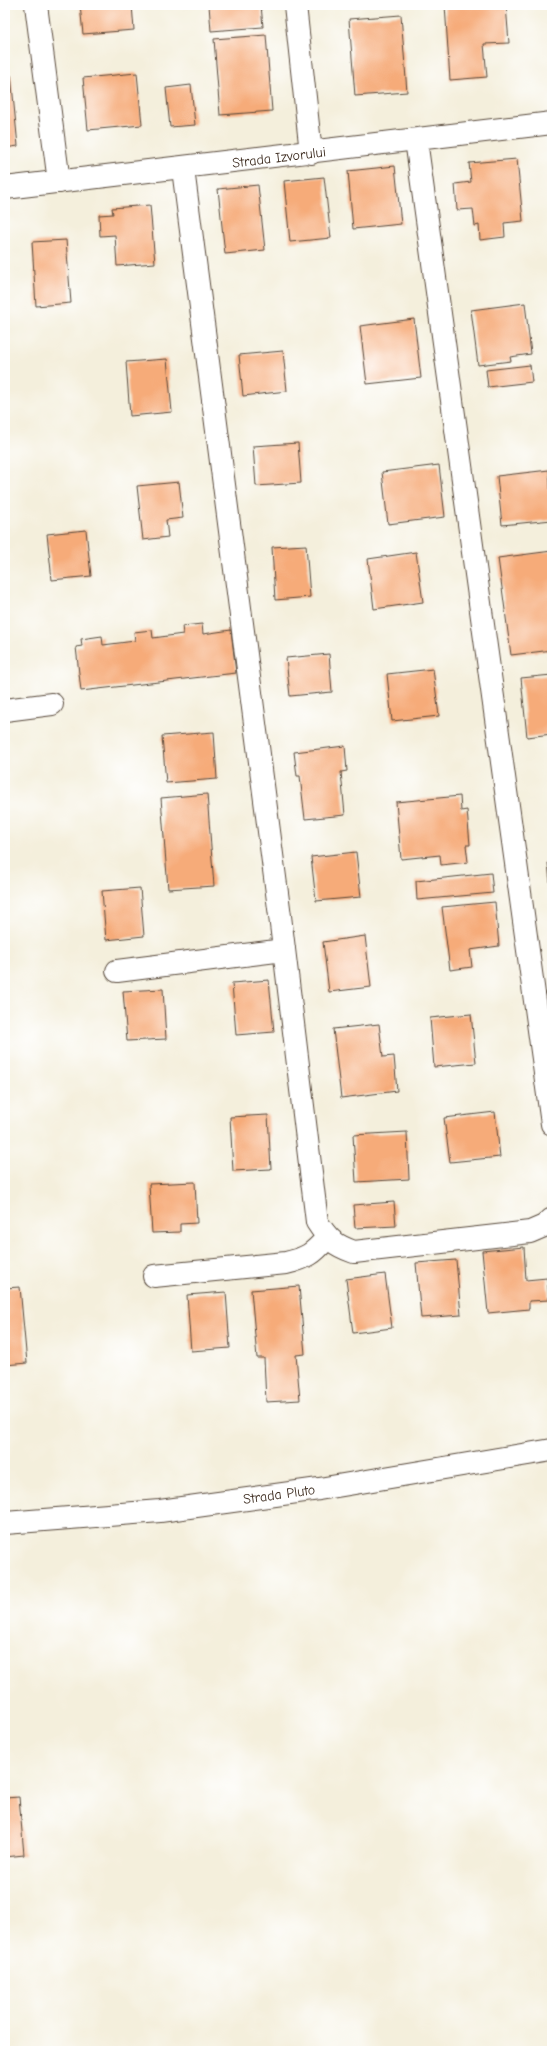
<svg xmlns="http://www.w3.org/2000/svg" width="557" height="2056" font-family="'Comic Neue',sans-serif">
<style>
.building{fill:#f6ab79}
.lines{fill:none;stroke-linecap:round;stroke-linejoin:round}
.minor-casing{stroke:#57483a;stroke-width:24}
.minor{stroke:#fff;stroke-width:22}
.labels{text-anchor:middle;stroke-width:3.5;stroke-linejoin:round;paint-order:stroke}
.street-label{font-size:14px;fill:#3b2a1e;stroke:#fff}
</style>
<rect width="100%" height="100%" fill="#fff"/>
<filter id="ink" filterUnits="userSpaceOnUse"><feTurbulence type="fractalNoise" baseFrequency=".025" numOctaves="2"/><feDisplacementMap in="SourceGraphic" scale="8" xChannelSelector="R" yChannelSelector="G"/><feConvolveMatrix kernelMatrix="1 2 1 2 8 2 1 2 1" color-interpolation-filters="sRGB"/></filter>
<filter id="wash" filterUnits="userSpaceOnUse"><feTurbulence type="fractalNoise" baseFrequency=".012" numOctaves="4" result="noise"/><feDisplacementMap in="SourceGraphic" scale="16" xChannelSelector="R" yChannelSelector="G"/><feGaussianBlur stdDeviation="0.9" result="paint"/><feColorMatrix in="noise" values="0 0 0 0 0 0 0 0 0 0 0 0 0 0 0 0 0 1.4 0 .05"/><feComposite in="paint" operator="in"/></filter>
<g filter="url(#wash)">
<rect width="100%" height="100%" fill="#f4efdc"/>
<g id="blocks">
<!-- building -->
<g class="building">
<path d="M 80,5 L 132,5 L 134,30 L 83,34 Z"/>
<path d="M 209,5 L 261,5 L 263,27 L 211,31 Z"/>
<path d="M 445,5 L 506,5 L 509,43 L 484,44 L 487,77 L 450,80 Z"/>
<path d="M 401,15 L 407,92 L 355,96 L 349,19 Z"/>
<path d="M 266,35 L 272,111 L 220,115 L 214,39 Z"/>
<path d="M 137,73 L 142,125 L 88,130 L 83,78 Z"/>
<path d="M 11,75 L 18,146 L 5,148 L 5,76 Z"/>
<path d="M 191,85 L 195,125 L 170,127 L 166,88 Z"/>
<path d="M 517,159 L 523,221 L 504,223 L 505,237 L 480,240 L 479,225 L 475,226 L 473,209 L 457,210 L 455,184 L 471,182 L 469,163 Z"/>
<path d="M 395,166 L 401,224 L 353,229 L 348,171 Z"/>
<path d="M 324,177 L 331,238 L 290,242 L 284,181 Z"/>
<path d="M 258,185 L 265,250 L 225,254 L 218,189 Z"/>
<path d="M 150,205 L 155,263 L 117,266 L 115,235 L 100,236 L 99,215 L 113,214 L 112,208 Z"/>
<path d="M 66,240 L 71,303 L 36,306 L 32,242 Z"/>
<path d="M 525,303 L 531,354 L 510,357 L 511,361 L 478,365 L 471,310 Z"/>
<path d="M 414,319 L 421,378 L 367,384 L 360,326 Z"/>
<path d="M 283,351 L 287,391 L 243,396 L 239,355 Z"/>
<path d="M 167,359 L 172,412 L 130,416 L 126,362 Z"/>
<path d="M 530,365 L 532,382 L 488,387 L 486,370 Z"/>
<path d="M 298,443 L 301,483 L 256,486 L 253,446 Z"/>
<path d="M 439,465 L 445,517 L 388,524 L 382,472 Z"/>
<path d="M 549,470 L 552,520 L 502,525 L 497,476 Z"/>
<path d="M 179,482 L 183,518 L 166,520 L 168,537 L 143,540 L 137,486 Z"/>
<path d="M 86,530 L 91,576 L 52,580 L 47,534 Z"/>
<path d="M 306,545 L 310,597 L 275,600 L 272,547 Z"/>
<path d="M 552,551 L 552,650 L 511,655 L 498,558 Z"/>
<path d="M 416,552 L 423,602 L 374,609 L 368,559 Z"/>
<path d="M 202,624 L 203,634 L 231,630 L 236,673 L 81,691 L 76,647 L 82,646 L 81,639 L 102,636 L 103,645 L 135,641 L 134,632 L 152,630 L 153,638 L 183,634 L 182,626 Z"/>
<path d="M 329,654 L 332,692 L 290,696 L 286,658 Z"/>
<path d="M 433,669 L 439,716 L 392,721 L 387,674 Z"/>
<path d="M 552,675 L 552,734 L 527,737 L 521,678 Z"/>
<path d="M 214,732 L 217,779 L 166,783 L 162,736 Z"/>
<path d="M 345,746 L 347,771 L 341,772 L 345,815 L 305,819 L 300,776 L 297,776 L 294,752 Z"/>
<path d="M 207,794 L 214,886 L 168,889 L 161,798 Z"/>
<path d="M 460,796 L 461,811 L 467,810 L 470,845 L 466,845 L 468,862 L 441,865 L 440,855 L 401,859 L 396,802 Z"/>
<path d="M 552,810 L 552,830 L 551,830 L 549,811 Z"/>
<path d="M 356,852 L 361,897 L 316,901 L 311,857 Z"/>
<path d="M 548,863 L 552,863 L 552,893 L 551,893 Z"/>
<path d="M 491,873 L 493,893 L 417,900 L 416,881 Z"/>
<path d="M 140,888 L 144,936 L 106,940 L 102,891 Z"/>
<path d="M 495,902 L 499,946 L 470,950 L 472,967 L 450,970 L 442,907 Z"/>
<path d="M 365,936 L 371,987 L 329,992 L 323,942 Z"/>
<path d="M 269,980 L 274,1032 L 236,1035 L 232,983 Z"/>
<path d="M 163,989 L 166,1039 L 127,1041 L 123,991 Z"/>
<path d="M 471,1014 L 476,1063 L 434,1067 L 430,1018 Z"/>
<path d="M 379,1024 L 383,1057 L 394,1056 L 397,1091 L 341,1098 L 333,1029 Z"/>
<path d="M 495,1112 L 500,1157 L 450,1162 L 444,1118 Z"/>
<path d="M 268,1115 L 271,1169 L 233,1171 L 230,1117 Z"/>
<path d="M 407,1132 L 409,1179 L 356,1182 L 353,1135 Z"/>
<path d="M 195,1182 L 197,1223 L 180,1224 L 180,1232 L 152,1233 L 149,1184 Z"/>
<path d="M 394,1202 L 396,1226 L 355,1228 L 353,1205 Z"/>
<path d="M 524,1247 L 526,1280 L 547,1278 L 549,1300 L 529,1301 L 529,1309 L 488,1313 L 482,1251 Z"/>
<path d="M 456,1260 L 461,1315 L 421,1318 L 416,1263 Z"/>
<path d="M 385,1274 L 392,1328 L 353,1333 L 346,1279 Z"/>
<path d="M 299,1286 L 305,1354 L 296,1355 L 300,1400 L 266,1402 L 264,1358 L 257,1358 L 251,1290 Z"/>
<path d="M 20,1287 L 27,1363 L 5,1365 L 5,1288 Z"/>
<path d="M 226,1292 L 230,1348 L 191,1351 L 187,1295 Z"/>
<path d="M 19,1797 L 24,1855 L 5,1857 L 5,1798 Z"/>
</g>
</g>
</g>
<g filter="url(#ink)">
<use href="#blocks" fill-opacity="0" stroke="#57483a" stroke-width="1"/>
<g class="lines">
<defs>
<g id="minor">
<path d="M 36,5 L 59,182"/>
<path d="M 295,5 L 311,153"/>
<path d="M 416,140 L 552,1124"/>
<path d="M 183,169 L 280,916 L 317,1222 C 328,1239 334,1245 354,1252 L 530,1232 L 544,1226 L 552,1219"/>
<path d="M 5,188 L 552,123"/>
<path d="M 5,710 L 52,704"/>
<path d="M 117,971 L 284,950"/>
<path d="M 154,1276 L 286,1263 C 307,1258 313,1254 327,1238"/>
<path d="M 5,1523 L 160,1511 L 319,1489 L 552,1450"/>
</g>
</defs>
<!-- minor casing -->
<use href="#minor" class="minor-casing"/>
<!-- minor -->
<use href="#minor" class="minor"/>
</g>
</g>
<g class="labels">
<!-- street labels -->
<g class="street-label">
<text transform="translate(279 157) rotate(-7)" y="5">Strada Izvorului</text>
<text transform="translate(279 1494) rotate(-8)" y="5">Strada Pluto</text>
</g>
</g>
<!-- margin -->
<rect width="557" height="2056" fill="none" stroke="#fff" stroke-width="20"/>
</svg>
